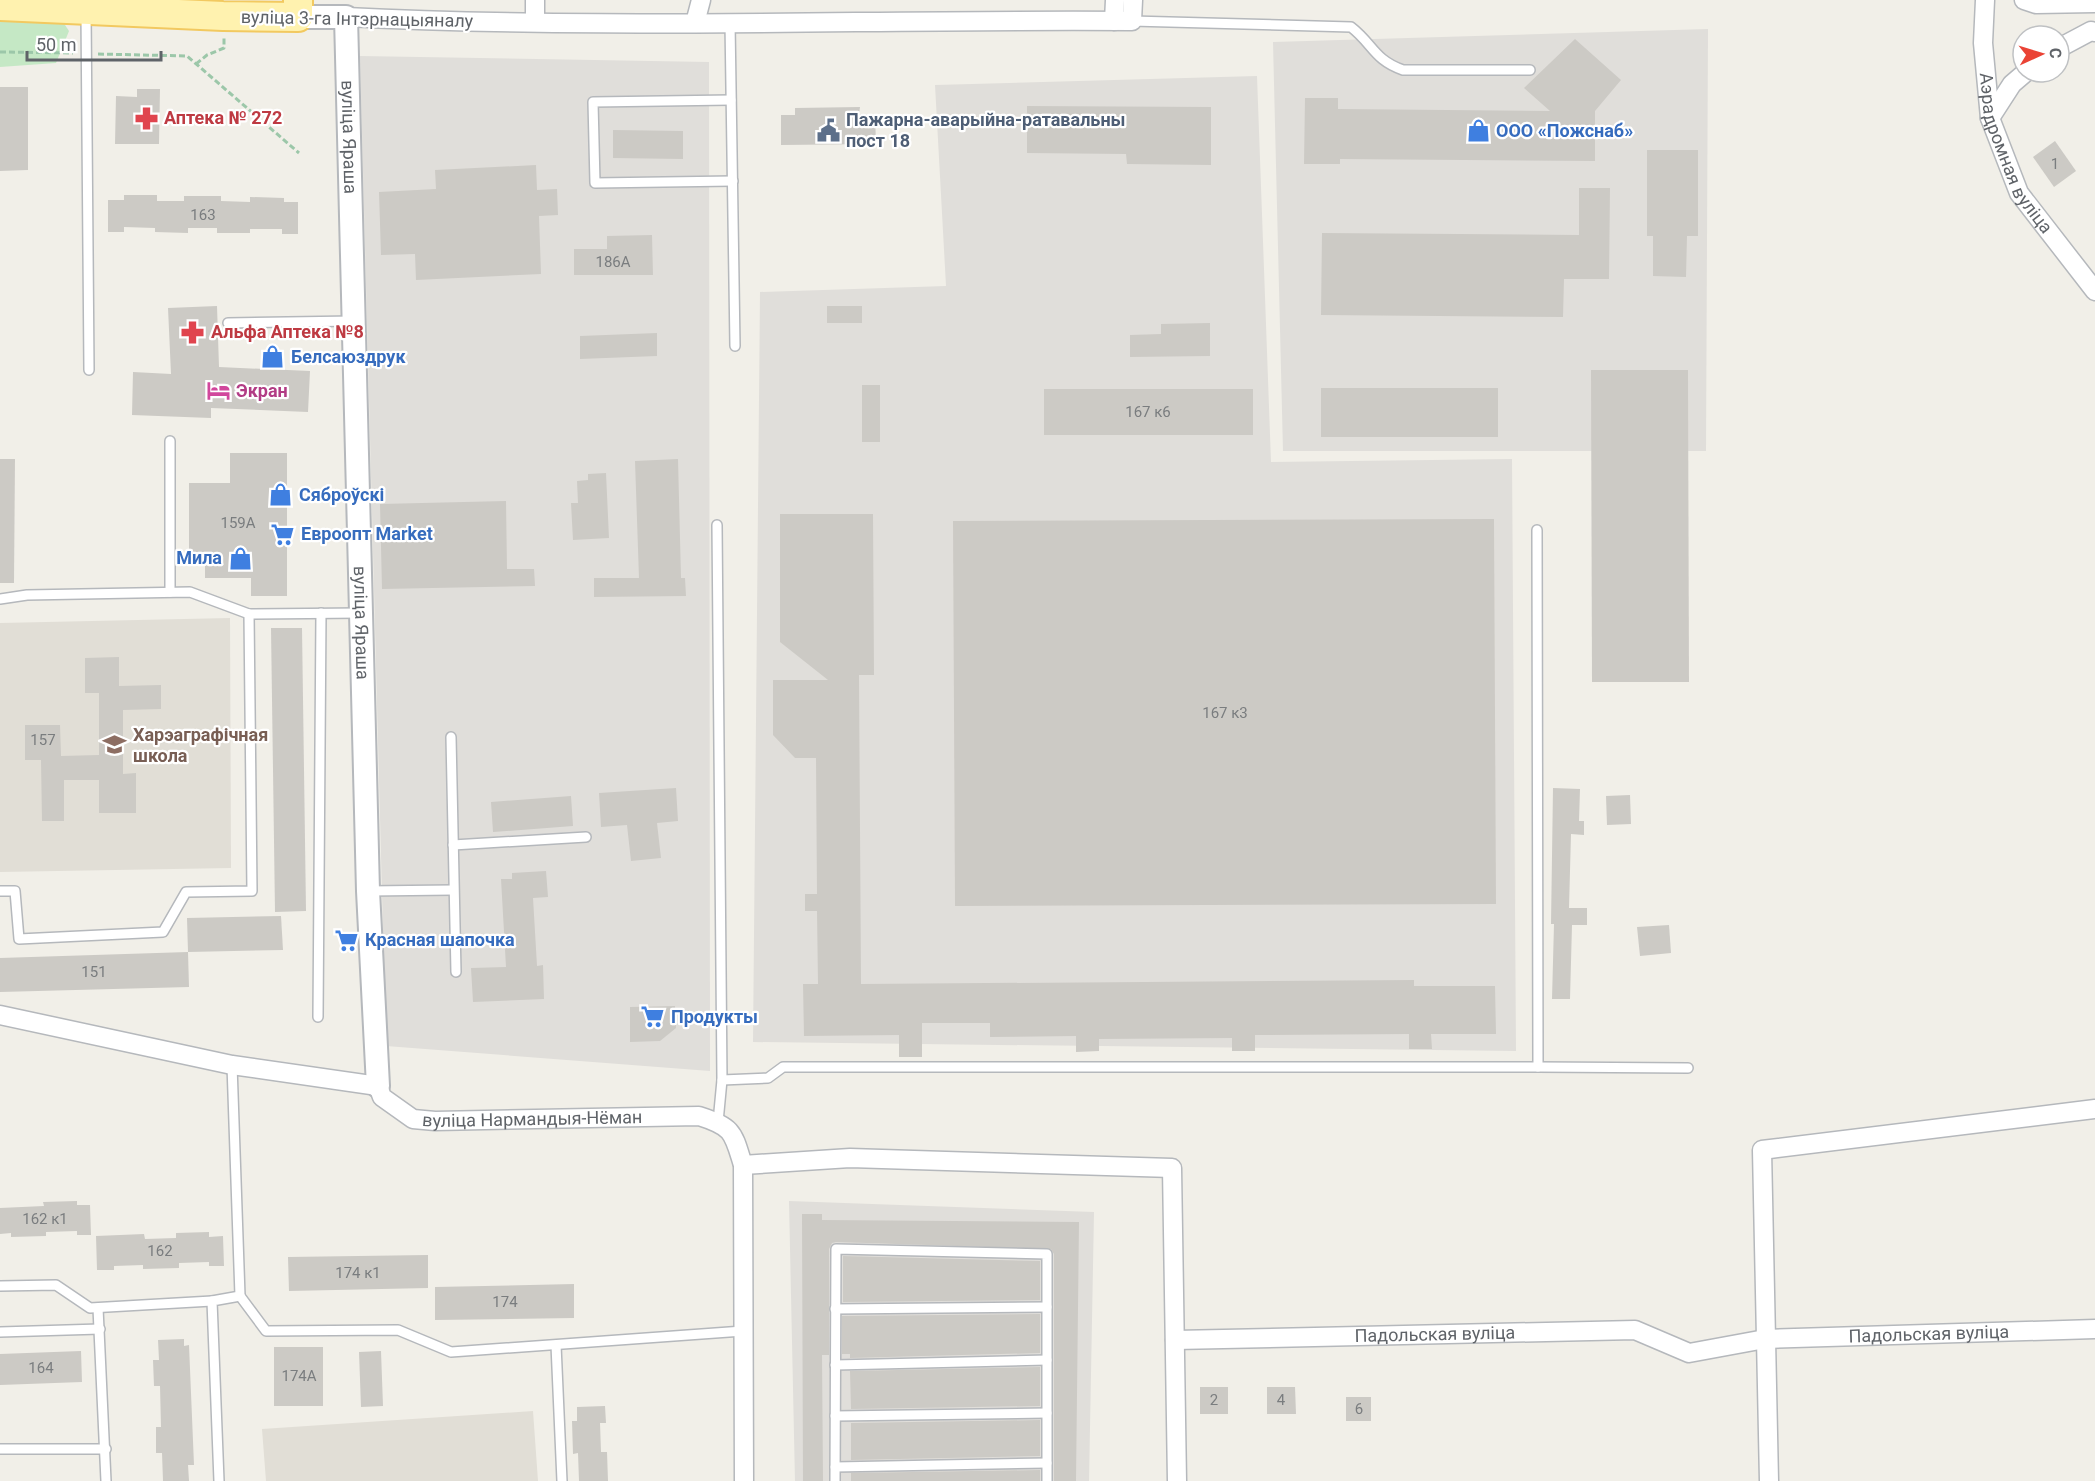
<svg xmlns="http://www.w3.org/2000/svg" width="2095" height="1481" font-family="Roboto,sans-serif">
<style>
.industrial{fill:#e0deda}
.education{fill:#e1ded6}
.green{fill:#c5e8c5}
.building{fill:#cccac5}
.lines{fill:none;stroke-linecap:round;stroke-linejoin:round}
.service-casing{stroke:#b5b8bc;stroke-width:12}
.minor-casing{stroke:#b5b8bc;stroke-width:21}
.tertiary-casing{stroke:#b5b8bc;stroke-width:26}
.primary-casing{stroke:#f2c960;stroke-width:32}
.path{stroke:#9cc7a9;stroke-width:3;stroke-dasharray:6 3;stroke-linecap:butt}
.service{stroke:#fff;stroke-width:9}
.minor{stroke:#fff;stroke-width:18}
.tertiary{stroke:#fff;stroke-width:22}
.primary{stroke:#fff2af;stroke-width:28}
.labels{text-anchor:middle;stroke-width:4.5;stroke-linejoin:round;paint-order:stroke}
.number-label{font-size:15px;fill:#7a7d7f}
.street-label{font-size:18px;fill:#5f6368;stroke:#fff}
.health-label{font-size:18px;font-weight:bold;fill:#be3a42;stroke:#fff;text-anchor:start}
.service-label{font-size:18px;font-weight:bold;fill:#4e5e75;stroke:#fff;text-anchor:start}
.shop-label{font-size:18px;font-weight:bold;fill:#366cbe;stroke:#fff;text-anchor:start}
.hotel-label{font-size:18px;font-weight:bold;fill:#b23c85;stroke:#fff;text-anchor:start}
.education-label{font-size:18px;font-weight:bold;fill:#785e54;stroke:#fff;text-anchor:start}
</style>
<rect width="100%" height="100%" fill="#f1efe8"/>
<!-- industrial -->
<g class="industrial">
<path d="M 1708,29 L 1706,451 L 1283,451 L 1273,42 Z"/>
<path d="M 360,56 L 709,62 L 710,1071 L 386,1046 Z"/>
<path d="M 1257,76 L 1271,462 L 1512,459 L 1516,1051 L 753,1042 L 760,292 L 946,286 L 935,85 Z"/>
<path d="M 789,1201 L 1094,1212 L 1089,1481 L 795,1481 Z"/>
</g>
<!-- education -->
<g class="education">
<path d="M 230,618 L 231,868 L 0,872 L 0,623 Z"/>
<path d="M 533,1411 L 538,1481 L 266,1481 L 262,1429 Z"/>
</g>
<!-- green -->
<path class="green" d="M 0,20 L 63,22 L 69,31 L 56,63 L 0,67 Z"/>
<!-- building -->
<g class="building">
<path d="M 1575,39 L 1621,80 L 1595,111 L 1595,161 L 1340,159 L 1340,164 L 1304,164 L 1305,98 L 1338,98 L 1338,109 L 1550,111 L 1524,88 Z"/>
<path d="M 0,87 L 28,87 L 28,170 L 0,171 Z"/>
<path d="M 137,89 L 160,89 L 159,144 L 115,144 L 116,96 L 137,97 Z"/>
<path d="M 1027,106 L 1211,107 L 1211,165 L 1127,164 L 1126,154 L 1027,153 Z"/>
<path d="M 860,107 L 859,114 L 875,114 L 876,144 L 781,145 L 781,115 L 795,115 L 795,108 Z"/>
<path d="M 613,130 L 683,131 L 683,159 L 613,158 Z"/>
<path d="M 2055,141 L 2076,171 L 2054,187 L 2033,157 Z"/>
<path d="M 1647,150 L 1698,150 L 1698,236 L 1687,236 L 1686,277 L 1653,276 L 1653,236 L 1647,236 Z"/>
<path d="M 536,165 L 537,190 L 557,189 L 558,215 L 539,216 L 541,274 L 416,280 L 415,254 L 381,255 L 379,192 L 436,189 L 435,170 Z"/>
<path d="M 1579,188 L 1610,188 L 1609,279 L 1564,279 L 1563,317 L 1321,315 L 1322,233 L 1579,235 Z"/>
<path d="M 124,195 L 157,195 L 157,201 L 184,201 L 184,196 L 221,196 L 221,201 L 250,202 L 250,197 L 284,198 L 284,202 L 298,202 L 298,234 L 282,234 L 282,229 L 250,229 L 250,233 L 217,233 L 217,228 L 188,228 L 188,233 L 155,232 L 155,228 L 124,227 L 124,232 L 108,232 L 108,200 L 124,200 Z"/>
<path d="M 652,235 L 653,275 L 574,275 L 574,249 L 607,249 L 607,236 Z"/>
<path d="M 217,306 L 219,367 L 310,371 L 308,412 L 211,408 L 211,418 L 132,415 L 133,372 L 171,374 L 168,308 Z"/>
<rect x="827" y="306" width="35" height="17"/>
<path d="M 1210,323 L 1210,356 L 1130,357 L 1130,335 L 1161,334 L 1161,324 Z"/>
<path d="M 657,333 L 657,356 L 580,359 L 580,336 Z"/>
<path d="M 1591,370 L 1688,370 L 1689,682 L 1592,682 Z"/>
<rect x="862" y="385" width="18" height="57"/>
<rect x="1321" y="388" width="177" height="49"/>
<rect x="1044" y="389" width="209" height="46"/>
<path d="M 230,453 L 287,453 L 287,596 L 251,596 L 251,578 L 205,578 L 205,562 L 189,562 L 189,483 L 230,483 Z"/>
<path d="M 0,459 L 15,459 L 14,583 L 0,583 Z"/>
<path d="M 678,459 L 681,578 L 685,578 L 686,596 L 594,597 L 594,578 L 639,578 L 635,461 Z"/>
<path d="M 606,473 L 609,538 L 573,540 L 571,503 L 578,503 L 577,481 L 588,480 L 588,474 Z"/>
<path d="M 506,501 L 507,569 L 534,569 L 535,586 L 382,589 L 380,504 Z"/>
<path d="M 780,514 L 873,514 L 874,675 L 859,675 L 861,984 L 1414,980 L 1414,986 L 1495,986 L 1496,1034 L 1431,1034 L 1432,1049 L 1409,1049 L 1409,1034 L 1255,1035 L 1255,1051 L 1232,1051 L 1232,1038 L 1099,1039 L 1099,1051 L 1076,1052 L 1076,1036 L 990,1037 L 990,1023 L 922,1023 L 922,1057 L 899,1057 L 899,1035 L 804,1036 L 803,984 L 818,984 L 817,911 L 805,911 L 805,894 L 817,894 L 816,758 L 795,758 L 773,735 L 773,680 L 828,680 L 780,642 Z"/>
<path d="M 1494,519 L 1496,904 L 955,906 L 953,521 Z"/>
<path d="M 271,628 L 302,628 L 306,911 L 275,912 Z"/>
<path d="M 119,657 L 119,686 L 161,685 L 161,709 L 123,710 L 123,774 L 136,773 L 136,813 L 99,813 L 99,780 L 64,780 L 64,821 L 42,821 L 41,760 L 25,760 L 25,725 L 60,725 L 61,756 L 99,755 L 99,693 L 85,693 L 85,658 Z"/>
<path d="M 676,788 L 678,821 L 657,823 L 661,858 L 631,861 L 627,825 L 601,827 L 599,793 Z"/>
<path d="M 1553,788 L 1580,789 L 1579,821 L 1584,821 L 1584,835 L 1571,834 L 1569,908 L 1587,908 L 1587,925 L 1572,925 L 1570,999 L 1552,999 L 1554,924 L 1551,924 Z"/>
<path d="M 1630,795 L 1631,824 L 1607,825 L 1606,796 Z"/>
<path d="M 571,796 L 573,826 L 493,832 L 491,802 Z"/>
<path d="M 546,871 L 548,897 L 533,898 L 537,966 L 543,965 L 544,999 L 473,1002 L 471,968 L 506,967 L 501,879 L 512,879 L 512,873 Z"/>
<path d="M 281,916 L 283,950 L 188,952 L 187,918 Z"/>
<path d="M 1669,925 L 1671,953 L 1640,956 L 1637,927 Z"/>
<path d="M 188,952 L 189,987 L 0,992 L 0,958 Z"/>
<path d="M 675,1006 L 676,1028 L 660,1041 L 630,1042 L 630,1007 Z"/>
<path d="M 77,1201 L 77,1205 L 90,1205 L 91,1235 L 77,1235 L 77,1231 L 46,1232 L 46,1236 L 11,1237 L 11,1233 L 0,1234 L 0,1208 L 44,1206 L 43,1202 Z"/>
<path d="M 802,1214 L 822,1214 L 822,1220 L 1079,1222 L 1076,1481 L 1054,1481 L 1054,1254 L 1051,1249 L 836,1242 L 832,1243 L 829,1249 L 829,1355 L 822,1355 L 823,1481 L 803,1481 Z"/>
<path d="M 209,1232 L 209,1237 L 223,1236 L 224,1266 L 209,1266 L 209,1262 L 179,1263 L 179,1268 L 143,1269 L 143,1265 L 114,1266 L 114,1270 L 97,1270 L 96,1236 L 144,1234 L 145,1239 L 176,1238 L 176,1233 Z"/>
<path d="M 428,1255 L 428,1288 L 289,1291 L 288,1257 Z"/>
<path d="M 843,1256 L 1040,1261 L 1040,1300 L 843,1302 Z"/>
<path d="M 574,1284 L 574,1318 L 435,1320 L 435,1287 Z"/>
<path d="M 1040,1314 L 1040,1353 L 850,1358 L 850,1354 L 842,1354 L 842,1316 Z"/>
<path d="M 184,1339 L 184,1346 L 189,1345 L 194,1465 L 188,1465 L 189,1481 L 163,1481 L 162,1453 L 156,1453 L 156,1427 L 161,1427 L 160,1386 L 154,1386 L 153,1360 L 159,1360 L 158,1340 Z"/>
<rect x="274" y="1347" width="49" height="59"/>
<path d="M 81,1351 L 82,1382 L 0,1385 L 0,1354 Z"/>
<path d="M 381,1351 L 383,1406 L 361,1407 L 359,1352 Z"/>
<path d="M 1040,1367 L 1040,1406 L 851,1409 L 850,1371 Z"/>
<rect x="1200" y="1387" width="28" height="27"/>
<path d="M 1267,1387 L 1295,1387 L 1296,1414 L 1267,1414 Z"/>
<rect x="1346" y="1397" width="25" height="24"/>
<path d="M 605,1406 L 606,1423 L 600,1423 L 601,1452 L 607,1452 L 608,1481 L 579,1481 L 578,1453 L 573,1454 L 572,1421 L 577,1421 L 577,1407 Z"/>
<path d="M 1040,1420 L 1040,1456 L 851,1460 L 851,1423 Z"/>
<path d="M 1040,1470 L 1040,1481 L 851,1481 L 851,1473 Z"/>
</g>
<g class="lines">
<defs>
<g id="service">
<path d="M 86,12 L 89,370"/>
<path d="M 1132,21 L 1351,27 C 1373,44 1374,60 1403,70 L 1530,70"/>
<path d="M 730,23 L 735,346"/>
<path d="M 731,100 L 593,102 L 595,183 L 733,181"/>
<path d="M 228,323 L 354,321"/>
<path d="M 717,525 L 722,1080 L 718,1122"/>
<path d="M 170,592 L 170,441"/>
<path d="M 0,599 L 27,595 L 190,592 L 249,614"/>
<path d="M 451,737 L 456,972"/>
<path d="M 453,845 L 586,837"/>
<path d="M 0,891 L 15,891 L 19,939 L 163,932 L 186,892 L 252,891 L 249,614 L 361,613"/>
<path d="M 368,891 L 453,890"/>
<path d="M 318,1017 L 321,613"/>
<path d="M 1538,1067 L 1688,1068"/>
<path d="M 722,1080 L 768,1078 L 783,1067 L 1538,1067 L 1537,530"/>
<path d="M 0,1286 L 56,1285 L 90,1308 L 212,1301"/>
<path d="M 240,1296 L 266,1331 L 398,1330 L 451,1352 L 743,1331"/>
<path d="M 98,1308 L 106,1481"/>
<path d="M 835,1309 L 1047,1307"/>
<path d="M 0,1332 L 100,1329"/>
<path d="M 556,1345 L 562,1481"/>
<path d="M 835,1365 L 1047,1360"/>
<path d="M 835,1416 L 1047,1413"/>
<path d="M 0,1449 L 106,1449"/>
<path d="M 835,1467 L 1047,1463"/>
<path d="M 219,1481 L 212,1301 L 240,1296 L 232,1065"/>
<path d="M 835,1481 L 836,1249 L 1047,1254 L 1047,1481"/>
</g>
<g id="minor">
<path id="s1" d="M 1985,0 L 1983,43 L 1990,118 L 2019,193 L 2095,291"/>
<path d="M 2024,0 L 2036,4 L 2095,3"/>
<path d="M 346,17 C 608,30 870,19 1132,21 L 1133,0"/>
<path d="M 1114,21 L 1115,0"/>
<path d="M 535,22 L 535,0"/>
<path d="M 695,23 L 701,0"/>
<path d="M 2059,48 L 2091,31 L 2095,32"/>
<path d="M 1990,118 L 2012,84 L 2026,72"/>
<path id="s2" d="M 0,1015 L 232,1065 L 378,1086 L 382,1097 L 413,1119 L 435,1121 L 699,1116 C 734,1127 733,1133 743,1165 L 744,1481"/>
<path d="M 743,1165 L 850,1158 L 1172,1168 L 1177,1481"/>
<path id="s3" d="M 1175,1340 L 1635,1330 L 1689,1353 L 1765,1339 L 2095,1329"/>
<path d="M 1769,1481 L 1762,1150 L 2095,1109"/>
</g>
<g id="tertiary">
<path id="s4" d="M 298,17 L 346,17 L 368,891 L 378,1086"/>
</g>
<path id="primary" d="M 0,6 L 223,16 L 298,17 L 298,0"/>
</defs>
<!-- service casing -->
<use href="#service" class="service-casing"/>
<!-- minor casing -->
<use href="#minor" class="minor-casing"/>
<!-- tertiary casing -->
<use href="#tertiary" class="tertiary-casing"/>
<!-- primary casing -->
<use href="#primary" class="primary-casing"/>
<!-- path -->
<g class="path">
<path d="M 0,52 L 73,53"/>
<path d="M 98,54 L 187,56 L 299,153"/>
<path d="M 196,64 L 207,55 L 224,48 L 224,37"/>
</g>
<!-- service -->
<use href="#service" class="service"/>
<!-- minor -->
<use href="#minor" class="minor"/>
<!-- tertiary -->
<use href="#tertiary" class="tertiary"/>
<!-- primary -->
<use href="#primary" class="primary"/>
</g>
<!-- icons -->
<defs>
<symbol id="pharmacy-bare" viewBox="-9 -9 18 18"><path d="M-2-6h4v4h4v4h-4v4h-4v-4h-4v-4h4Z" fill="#e0444e" stroke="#fff" stroke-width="2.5" paint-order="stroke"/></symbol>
<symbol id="civic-bare" viewBox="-9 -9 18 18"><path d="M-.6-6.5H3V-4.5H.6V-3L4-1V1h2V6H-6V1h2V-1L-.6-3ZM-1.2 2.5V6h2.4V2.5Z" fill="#5c6f8a" stroke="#fff" stroke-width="2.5" paint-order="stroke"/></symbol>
<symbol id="shop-bare" viewBox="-9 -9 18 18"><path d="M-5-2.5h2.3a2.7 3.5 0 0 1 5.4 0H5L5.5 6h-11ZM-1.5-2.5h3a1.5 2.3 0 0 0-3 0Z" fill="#3f7fe0" stroke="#fff" stroke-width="2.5" paint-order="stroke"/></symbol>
<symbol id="hotel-bare" viewBox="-9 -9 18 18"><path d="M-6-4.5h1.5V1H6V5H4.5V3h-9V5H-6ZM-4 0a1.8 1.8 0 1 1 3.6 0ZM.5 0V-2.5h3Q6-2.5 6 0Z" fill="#d1479c" stroke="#fff" stroke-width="2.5" paint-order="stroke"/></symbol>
<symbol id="supermarket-bare" viewBox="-9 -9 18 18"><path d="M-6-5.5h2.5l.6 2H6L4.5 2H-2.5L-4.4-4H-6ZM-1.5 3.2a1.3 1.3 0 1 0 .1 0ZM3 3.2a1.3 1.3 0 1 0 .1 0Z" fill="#3f7fe0" stroke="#fff" stroke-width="2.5" paint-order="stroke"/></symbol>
<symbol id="school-bare" viewBox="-9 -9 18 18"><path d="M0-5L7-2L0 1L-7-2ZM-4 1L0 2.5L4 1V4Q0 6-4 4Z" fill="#8d6e63" stroke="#fff" stroke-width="2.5" paint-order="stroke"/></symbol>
</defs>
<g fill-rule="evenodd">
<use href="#pharmacy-bare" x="130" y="102" width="33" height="33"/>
<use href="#civic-bare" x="812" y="114" width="33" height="33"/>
<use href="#shop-bare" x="1462" y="114" width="33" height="33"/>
<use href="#pharmacy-bare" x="176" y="316" width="33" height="33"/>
<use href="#shop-bare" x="256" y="340" width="33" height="33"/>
<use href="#hotel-bare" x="202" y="374" width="33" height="33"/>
<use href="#shop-bare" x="264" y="478" width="33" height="33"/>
<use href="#supermarket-bare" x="266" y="518" width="33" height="33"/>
<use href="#shop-bare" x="224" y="542" width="33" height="33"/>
<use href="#school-bare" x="98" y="728" width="33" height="33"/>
<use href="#supermarket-bare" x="330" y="924" width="33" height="33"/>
<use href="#supermarket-bare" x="636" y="1000" width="33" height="33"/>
</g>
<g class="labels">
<!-- number labels -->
<g class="number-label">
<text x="2055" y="169">1</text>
<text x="203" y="220">163</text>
<text x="613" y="267">186А</text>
<text x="1148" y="417">167 к6</text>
<text x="238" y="528">159А</text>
<text x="1225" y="718">167 к3</text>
<text x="43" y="745">157</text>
<text x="94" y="977">151</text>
<text x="45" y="1224">162 к1</text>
<text x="160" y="1256">162</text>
<text x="358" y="1278">174 к1</text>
<text x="505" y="1307">174</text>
<text x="41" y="1373">164</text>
<text x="299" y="1381">174А</text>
<text x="1214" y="1405">2</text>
<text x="1281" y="1405">4</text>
<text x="1359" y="1414">6</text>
</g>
<!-- street labels -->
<g class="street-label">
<text transform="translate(357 19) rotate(1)" y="6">вуліца 3-га Інтэрнацыяналу</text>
<text dy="6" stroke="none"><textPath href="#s4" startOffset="168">вуліца Яраша</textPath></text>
<text dy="6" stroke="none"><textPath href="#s1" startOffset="160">Аэрадромная вуліца</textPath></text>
<text dy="6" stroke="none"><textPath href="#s4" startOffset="654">вуліца Яраша</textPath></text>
<text dy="6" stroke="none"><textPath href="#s2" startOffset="554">вуліца Нармандыя-Нёман</textPath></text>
<text dy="6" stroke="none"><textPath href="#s3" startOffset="260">Падольская вуліца</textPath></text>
<text dy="6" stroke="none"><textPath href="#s3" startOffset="760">Падольская вуліца</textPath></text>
</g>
<!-- health labels -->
<g class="health-label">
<text x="164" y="124">Аптека № 272</text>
<text x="211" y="338">Альфа Аптека №8</text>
</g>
<!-- service labels -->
<g class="service-label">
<text x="846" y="126">Пажарна-аварыйна-ратавальны<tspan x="846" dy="21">пост 18</tspan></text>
</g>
<!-- shop labels -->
<g class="shop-label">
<text x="1496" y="137">ООО «Пожснаб»</text>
<text x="291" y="363">Белсаюздрук</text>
<text x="299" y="501">Сяброўскі</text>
<text x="301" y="540">Евроопт Market</text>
<text x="222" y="564" text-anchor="end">Мила</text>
<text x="365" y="946">Красная шапочка</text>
<text x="671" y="1023">Продукты</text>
</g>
<!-- hotel labels -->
<g class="hotel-label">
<text x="236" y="397">Экран</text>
</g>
<!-- education labels -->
<g class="education-label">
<text x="133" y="741">Харэаграфічная<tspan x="133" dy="21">школа</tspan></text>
</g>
</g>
<!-- north arrow -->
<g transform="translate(2041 54) rotate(86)"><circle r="28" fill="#ffffff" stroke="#bfc1c3" stroke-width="1.5"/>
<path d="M0-4.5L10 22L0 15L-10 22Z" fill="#ea4335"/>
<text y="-9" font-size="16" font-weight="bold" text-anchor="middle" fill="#5f6368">С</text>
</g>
<!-- scale -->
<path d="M27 51v9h134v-9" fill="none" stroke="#5f6368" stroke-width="3"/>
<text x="36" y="51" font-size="18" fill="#5f6368" stroke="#ffffff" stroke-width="4.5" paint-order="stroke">50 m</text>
</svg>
